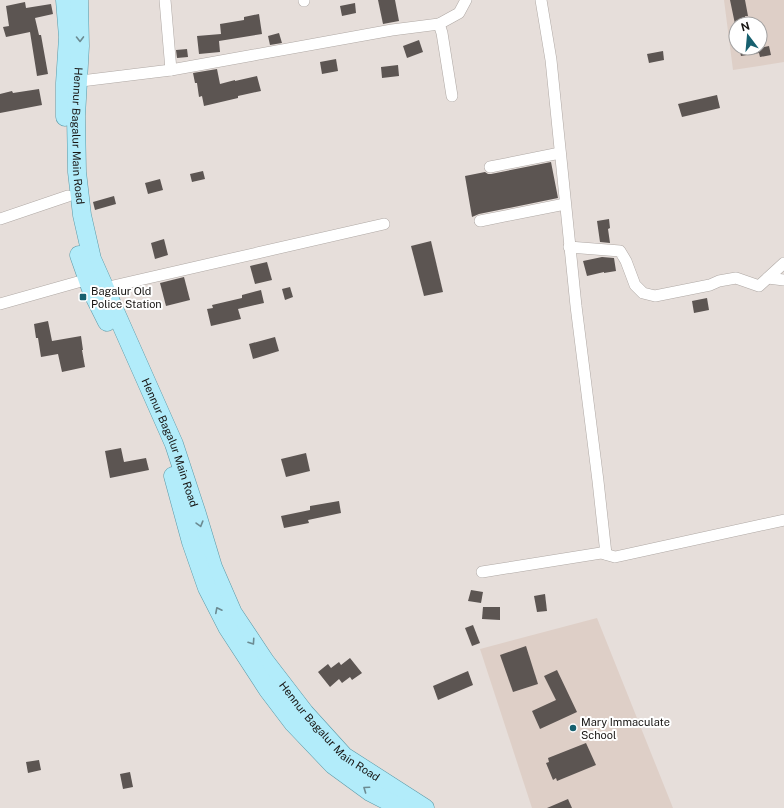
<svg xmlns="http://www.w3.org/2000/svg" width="784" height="808" font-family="'Public Sans',sans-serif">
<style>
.built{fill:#decfc7;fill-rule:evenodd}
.building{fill:#5c5552}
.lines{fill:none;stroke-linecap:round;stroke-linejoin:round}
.minor-casing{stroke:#afa8a4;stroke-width:12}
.primary-casing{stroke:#5b99a7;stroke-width:19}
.minor{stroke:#fff;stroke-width:11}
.primary{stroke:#b2ecfa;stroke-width:18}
.oneway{stroke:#6c8b92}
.poi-dot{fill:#17606f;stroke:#fff;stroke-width:1.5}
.labels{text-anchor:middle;stroke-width:4;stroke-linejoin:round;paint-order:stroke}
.street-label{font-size:11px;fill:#171513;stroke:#fff}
.poi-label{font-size:11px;fill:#171513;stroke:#fff;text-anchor:start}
</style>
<rect width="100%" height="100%" fill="#e6deda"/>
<!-- built -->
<g class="built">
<path d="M 724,0 L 784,0 L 784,62 L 733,70 ZM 736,24 L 760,24 L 760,48 L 736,48 Z"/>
<path d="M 597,618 L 673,808 L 532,808 L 480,649 Z"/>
</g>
<!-- building -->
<g class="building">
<path d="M 378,0 L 395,0 L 399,21 L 383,24 Z"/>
<path d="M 730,0 L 745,0 L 748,16 L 745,16 L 746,24 L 735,24 Z"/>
<path d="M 25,2 L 26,8 L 51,4 L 53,14 L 35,18 L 39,35 L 41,35 L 48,74 L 37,76 L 30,32 L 6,37 L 3,27 L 9,26 L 6,6 Z"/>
<path d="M 355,3 L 356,13 L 342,16 L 340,6 Z"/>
<path d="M 259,14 L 262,34 L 219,41 L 220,52 L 199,54 L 197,36 L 221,34 L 220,24 L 244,20 L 244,17 Z"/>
<path d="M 279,33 L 282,43 L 270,45 L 268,36 Z"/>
<path d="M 419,40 L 423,52 L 407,58 L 403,46 Z"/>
<path d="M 769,46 L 771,55 L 760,57 L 759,53 L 741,56 L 739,48 L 760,48 Z"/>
<path d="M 187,49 L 188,57 L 177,58 L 176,50 Z"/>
<path d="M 663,51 L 664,60 L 649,63 L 647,54 Z"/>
<path d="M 336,59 L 338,71 L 322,74 L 320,62 Z"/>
<path d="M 398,65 L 399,76 L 382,78 L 381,67 Z"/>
<path d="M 217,69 L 220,84 L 235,80 L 235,81 L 257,76 L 261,91 L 238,96 L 238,98 L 204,106 L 202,96 L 199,97 L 197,83 L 195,83 L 193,73 Z"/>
<path d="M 39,89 L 42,105 L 0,113 L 0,94 L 12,91 L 13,93 Z"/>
<path d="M 717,95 L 720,108 L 682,117 L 678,104 Z"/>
<path d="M 551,162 L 558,198 L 479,214 L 472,217 L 465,176 L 485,172 L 488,174 L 491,174 Z"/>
<path d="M 203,171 L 205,179 L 192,182 L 190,174 Z"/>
<path d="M 160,179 L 163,190 L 148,194 L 145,183 Z"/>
<path d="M 114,196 L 116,204 L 95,210 L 93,202 Z"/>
<path d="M 609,219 L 610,228 L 608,229 L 610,243 L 600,242 L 597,221 Z"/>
<path d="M 164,239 L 168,255 L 155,259 L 151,243 Z"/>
<path d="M 431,241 L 443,292 L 424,296 L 411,246 Z"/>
<path d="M 602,257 L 614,258 L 616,271 L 604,273 L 604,272 L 587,276 L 583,261 Z"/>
<path d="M 267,262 L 272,280 L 255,284 L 250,266 Z"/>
<path d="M 184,277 L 190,300 L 166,306 L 160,283 Z"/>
<path d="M 290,287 L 293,297 L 285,300 L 282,289 Z"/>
<path d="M 261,290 L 264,303 L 238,309 L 241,319 L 211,326 L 207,309 L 213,308 L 212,305 L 242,298 L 242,295 Z"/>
<path d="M 707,298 L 709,310 L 694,313 L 692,301 Z"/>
<path d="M 48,321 L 52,341 L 81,336 L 83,350 L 82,350 L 85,367 L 62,372 L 58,354 L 41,357 L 38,338 L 36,338 L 34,324 Z"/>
<path d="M 275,337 L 279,351 L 253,359 L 249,344 Z"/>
<path d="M 121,448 L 124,462 L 146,458 L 149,470 L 110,478 L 105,451 Z"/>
<path d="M 306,453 L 310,471 L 286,477 L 281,459 Z"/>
<path d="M 339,501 L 341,513 L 308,520 L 309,523 L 284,528 L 281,516 L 310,510 L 310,506 Z"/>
<path d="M 471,590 L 483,592 L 481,603 L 468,601 Z"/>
<path d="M 545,594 L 547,611 L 537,612 L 534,596 Z"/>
<path d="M 483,607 L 500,607 L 500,620 L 482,619 Z"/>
<path d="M 473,625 L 480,643 L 472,646 L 465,628 Z"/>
<path d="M 526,646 L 538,684 L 513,692 L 500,655 Z"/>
<path d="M 350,658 L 362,673 L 352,680 L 350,677 L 342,683 L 339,679 L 330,687 L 318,672 L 328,664 L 331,668 L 339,662 L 341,665 Z"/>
<path d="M 557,670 L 577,712 L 540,729 L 532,711 L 556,700 L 544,676 Z"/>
<path d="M 468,671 L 473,685 L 438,700 L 433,686 Z"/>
<path d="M 586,743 L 596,765 L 557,781 L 556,778 L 553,780 L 546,763 L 549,762 L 548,758 Z"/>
<path d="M 39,760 L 41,770 L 28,773 L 26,762 Z"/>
<path d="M 130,772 L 133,787 L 123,789 L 120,774 Z"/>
<path d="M 568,799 L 572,808 L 547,808 Z"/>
</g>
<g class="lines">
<defs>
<g id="minor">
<path d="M 304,0 L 304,1"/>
<path d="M 541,0 L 551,60 L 576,306 L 598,481 L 606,554"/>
<path d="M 439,24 L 442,33 L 452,96"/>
<path d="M 171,70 L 392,30 L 439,24 L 459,13 L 466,0"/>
<path d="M 73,82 L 171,70 L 165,0"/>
<path d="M 490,167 L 560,153"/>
<path d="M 0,219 L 68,196"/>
<path d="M 480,221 L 565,204"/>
<path d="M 569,247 L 620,251 L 626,261 L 635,285 L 643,293 L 655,296 L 710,285 L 719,281 L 736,278 L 759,286 L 784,263"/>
<path d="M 768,278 L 784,280"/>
<path d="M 100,289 L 384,224"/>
<path d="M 0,304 L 92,278"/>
<path d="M 482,572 L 601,553 L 615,557 L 784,520"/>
</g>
<g id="primary">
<path d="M 65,0 L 68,37 L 65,83 L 65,117"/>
<path id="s1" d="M 79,0 L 80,46 L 76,116 L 77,172 L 82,215 L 92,259 L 174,444 L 197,514 L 213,567 L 233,613 L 265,661 L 305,713 L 344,756 L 425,808"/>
<path d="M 79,255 L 92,292 L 107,322"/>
<path d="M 173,476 L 191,542 L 207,588 L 227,627 L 268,690 L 293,723 L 333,765 L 370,792 L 401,808"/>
</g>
</defs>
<!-- minor casing -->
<use href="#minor" class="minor-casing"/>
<!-- primary casing -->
<use href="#primary" class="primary-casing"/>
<!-- minor -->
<use href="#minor" class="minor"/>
<!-- primary -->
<use href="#primary" class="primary"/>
</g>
<!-- one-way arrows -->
<defs><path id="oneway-chevron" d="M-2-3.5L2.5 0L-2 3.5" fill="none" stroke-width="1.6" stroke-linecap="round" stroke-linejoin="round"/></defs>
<g class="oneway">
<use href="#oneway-chevron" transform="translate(80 39) rotate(89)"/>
<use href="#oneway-chevron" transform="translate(200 524) rotate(74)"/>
<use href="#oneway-chevron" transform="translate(218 610) rotate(-117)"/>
<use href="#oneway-chevron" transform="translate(252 642) rotate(56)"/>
<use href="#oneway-chevron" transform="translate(366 789) rotate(-145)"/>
</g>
<!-- markers -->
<g class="poi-dot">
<rect x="79" y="293" width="8" height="8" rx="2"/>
<circle cx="573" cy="728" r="4"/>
</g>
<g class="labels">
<!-- street labels -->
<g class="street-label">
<text dy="4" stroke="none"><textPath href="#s1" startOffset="136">Hennur Bagalur Main Road</textPath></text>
<text dy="4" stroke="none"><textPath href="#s1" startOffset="460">Hennur Bagalur Main Road</textPath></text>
<text dy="4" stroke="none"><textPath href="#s1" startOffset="796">Hennur Bagalur Main Road</textPath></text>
</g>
<!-- poi labels -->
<g class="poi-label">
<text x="91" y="295">Bagalur Old<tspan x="91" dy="13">Police Station</tspan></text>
<text x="581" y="726">Mary Immaculate<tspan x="581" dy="13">School</tspan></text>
</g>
</g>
<!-- north arrow -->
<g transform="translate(748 36) rotate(344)"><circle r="19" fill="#ffffff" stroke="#a2a1a1"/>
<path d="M0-3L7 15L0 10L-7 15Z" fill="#17606f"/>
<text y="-6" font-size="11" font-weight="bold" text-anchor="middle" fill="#171513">N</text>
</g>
</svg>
